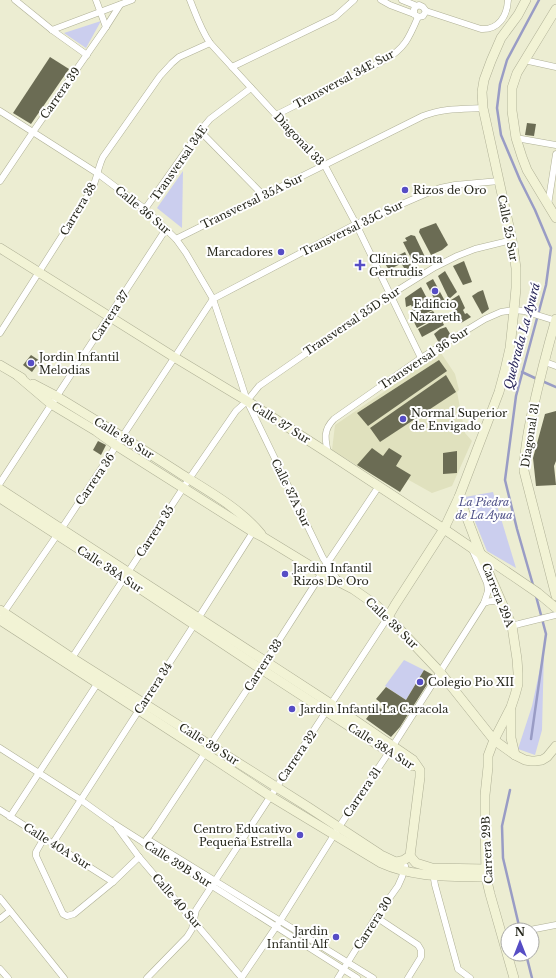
<svg xmlns="http://www.w3.org/2000/svg" width="556" height="978" font-family="'Libre Baskerville',serif">
<style>
.built{fill:#e0e1be}
.green{fill:#cbceee}
.lines{fill:none;stroke-linecap:round;stroke-linejoin:round}
.stream{stroke:#999cc5;stroke-width:2.5}
.building{fill:#6b6c54}
.street-casing{stroke:#afb096;stroke-width:7}
.secondary-casing{stroke:#afb096;stroke-width:10}
.street{stroke:#fff;stroke-width:6}
.secondary{stroke:#f2f3d5;stroke-width:9}
.poi-dot{fill:#564dc5;stroke:#fff;stroke-width:1.5}
.labels{text-anchor:middle;stroke-width:4;stroke-linejoin:round;paint-order:stroke}
.street-label{font-size:11px;fill:#27281d;stroke:#fff}
.poi-label{font-size:11px;fill:#27281d;stroke:#fff;text-anchor:start}
.park-label{font-size:11px;font-style:italic;fill:#4f5188;stroke:#fff}
.water-label{font-size:12px;font-style:italic;fill:#282659;stroke:#fff}
</style>
<rect width="100%" height="100%" fill="#ecedd2"/>
<!-- built -->
<path class="built" d="M 441,353 L 455,374 L 459,390 L 457,392 L 465,433 L 472,441 L 452,486 L 432,493 L 407,479 L 400,492 L 332,450 L 335,425 Z"/>
<!-- green -->
<g class="green">
<path d="M 101,21 L 86,48 L 64,33 Z"/>
<path d="M 183,171 L 182,228 L 157,208 Z"/>
<path d="M 493,492 L 516,568 L 487,551 L 465,497 Z"/>
<path d="M 544,650 L 542,730 L 535,755 L 518,749 L 532,706 Z"/>
<path d="M 404,660 L 424,670 L 406,700 L 385,686 Z"/>
</g>
<g class="lines">
<!-- stream -->
<g class="stream">
<path d="M 522,372 L 537,379"/>
<path d="M 542,381 L 556,387"/>
<path d="M 533,585 L 517,529 L 505,480 L 516,396 L 546,285 L 551,248 L 535,210 L 520,180 L 501,135 L 497,108 L 500,84 L 507,60 L 539,0"/>
<path d="M 531,739 L 546,634 L 536,596"/>
<path d="M 510,790 L 502,826 L 503,858 L 520,930"/>
<path d="M 526,954 L 532,978"/>
</g>
</g>
<!-- building -->
<g class="building">
<path d="M 50,57 L 69,69 L 31,124 L 13,113 Z"/>
<path d="M 527,123 L 536,124 L 534,136 L 525,135 Z"/>
<path d="M 436,223 L 448,245 L 442,250 L 431,255 L 419,232 L 420,229 Z"/>
<path d="M 411,235 L 415,236 L 426,259 L 414,264 L 403,242 L 407,241 L 405,238 Z"/>
<path d="M 405,252 L 412,267 L 407,273 L 397,256 Z"/>
<path d="M 395,257 L 400,264 L 389,270 L 384,262 Z"/>
<path d="M 464,261 L 472,282 L 463,285 L 453,266 Z"/>
<path d="M 445,271 L 457,292 L 449,299 L 438,276 Z"/>
<path d="M 433,279 L 446,303 L 438,306 L 426,283 Z"/>
<path d="M 421,287 L 433,310 L 424,314 L 428,322 L 417,328 L 414,322 L 416,320 L 411,311 L 413,309 L 411,305 L 406,307 L 405,298 Z"/>
<path d="M 483,290 L 489,309 L 482,314 L 472,296 L 478,292 Z"/>
<path d="M 459,295 L 465,308 L 463,310 L 465,314 L 467,313 L 471,317 L 461,323 L 451,300 Z"/>
<path d="M 433,311 L 438,318 L 440,317 L 444,325 L 422,337 L 418,329 L 429,323 L 426,314 Z"/>
<path d="M 446,327 L 452,337 L 439,343 L 434,334 L 440,329 Z"/>
<path d="M 31,355 L 40,361 L 32,372 L 23,365 Z"/>
<path d="M 439,360 L 447,371 L 368,426 L 357,413 Z"/>
<path d="M 446,375 L 456,392 L 380,442 L 370,428 Z"/>
<path d="M 556,411 L 556,461 L 554,466 L 556,485 L 536,486 L 533,458 L 545,414 Z"/>
<path d="M 98,441 L 106,445 L 101,455 L 93,450 Z"/>
<path d="M 372,448 L 383,456 L 389,448 L 402,456 L 396,466 L 411,475 L 400,492 L 357,465 Z"/>
<path d="M 457,451 L 457,473 L 443,474 L 443,453 Z"/>
<path d="M 424,670 L 433,675 L 400,727 L 391,737 L 366,719 L 376,706 L 395,716 L 388,711 L 389,709 L 376,699 L 386,687 L 406,700 Z"/>
</g>
<g class="lines">
<defs>
<g id="street">
<path d="M 15,0 L 52,30 L 87,55"/>
<path d="M 96,0 L 106,27"/>
<path d="M 190,0 C 196,15 201,30 210,43 L 276,115 L 325,166 L 356,224 L 421,358"/>
<path d="M 381,0 L 390,5 L 414,14"/>
<path d="M 402,0 L 417,6 L 419,5 L 423,7 L 426,11 L 423,16 L 418,17 L 414,14 L 414,9 L 417,6"/>
<path d="M 426,11 L 481,29 C 499,30 507,16 508,0"/>
<path d="M 52,30 L 132,0"/>
<path d="M 524,60 L 556,67"/>
<path d="M 232,67 L 335,17 L 354,0"/>
<path d="M 0,111 L 97,173 L 145,209 L 176,239 L 186,253 L 213,299 L 240,379 L 247,401 L 323,558 L 337,579"/>
<path d="M 276,115 L 385,60 C 405,48 409,38 418,17"/>
<path d="M 200,131 L 263,195"/>
<path d="M 516,138 L 556,145"/>
<path d="M 0,181 L 33,132 L 106,27 L 120,5"/>
<path d="M 548,205 L 556,154"/>
<path d="M 145,209 L 200,131 L 210,119 L 251,88"/>
<path d="M 176,239 L 423,116 C 443,108 462,109 483,108"/>
<path d="M 0,333 L 92,189 C 97,179 98,167 103,157 L 160,76 L 172,63 L 179,57 L 210,43"/>
<path d="M 545,362 L 556,366"/>
<path d="M 328,453 C 325,439 323,430 334,419 L 421,358 L 485,319 L 501,312 L 514,310 L 524,311 L 556,321"/>
<path d="M 0,483 C 55,398 111,314 166,229"/>
<path d="M 472,549 L 487,583 L 488,591 L 484,603"/>
<path d="M 2,615 L 66,522 L 213,299 L 356,224 L 425,194 L 440,188 L 455,185 L 499,181"/>
<path d="M 512,626 L 519,624 L 556,615"/>
<path d="M 70,661 L 189,479 L 236,411 L 247,401 L 259,386 L 390,295 L 435,267 L 457,256 L 475,249 L 512,240"/>
<path d="M 0,748 L 81,800 L 113,823 L 357,978"/>
<path d="M 0,810 L 113,882"/>
<path d="M 10,817 L 99,681"/>
<path d="M 117,827 L 139,857 L 242,978"/>
<path d="M 44,838 L 36,852 L 36,856 L 63,914 L 67,916 L 74,914 L 113,882 L 139,857"/>
<path d="M 147,839 L 373,978"/>
<path d="M 53,843 L 192,628 L 253,532"/>
<path d="M 144,843 L 154,830 L 258,673 L 317,581 L 326,565 L 379,486"/>
<path d="M 433,873 L 435,885 L 458,969 L 470,978"/>
<path d="M 0,898 L 64,978"/>
<path d="M 376,917 L 418,945 L 421,950 L 421,957 L 408,978"/>
<path d="M 0,919 L 10,911"/>
<path d="M 530,930 L 556,925"/>
<path d="M 0,969 L 8,978"/>
<path d="M 242,977 L 280,921 L 339,827 L 389,752 L 484,603 C 491,600 496,600 503,605"/>
<path d="M 147,978 L 187,937 L 192,929 L 196,910 L 388,617"/>
<path d="M 338,978 L 376,917 L 398,886 L 402,877 L 405,866"/>
</g>
<g id="secondary">
<path d="M 556,9 L 517,73 L 512,88 L 512,111 L 516,138 L 522,157 L 527,170 L 556,218"/>
<path d="M 0,248 L 174,357 L 247,401 L 328,453 L 444,529 L 538,593 L 556,608"/>
<path d="M 556,319 C 547,350 539,382 532,413 C 528,432 524,452 524,471 L 556,596"/>
<path d="M 0,365 L 22,378"/>
<path d="M 18,376 L 51,404 L 96,431 L 117,446 L 253,532 L 263,537 L 322,573 L 353,589 L 376,605 L 388,617 L 440,672 L 494,740 L 515,755 L 525,760 L 531,761 L 535,761 L 542,760 L 547,757 L 556,746"/>
<path d="M 33,384 L 56,396 C 97,421 138,446 178,472 C 206,490 240,508 261,534"/>
<path d="M 0,489 L 331,704 L 413,760 L 420,770 L 420,777 L 410,856 L 404,860 L 396,862"/>
<path d="M 459,497 L 481,555 L 512,626 L 517,659 L 518,673 L 518,684 L 515,695 L 511,707 L 494,740 L 488,756 L 488,767 L 485,795 L 485,816 L 486,877 L 490,894 L 514,978"/>
<path d="M 0,498 L 124,578 L 255,665 L 389,752 L 413,766"/>
<path d="M 0,610 L 72,658 L 308,807 L 381,855 L 400,864"/>
<path d="M 388,617 L 395,605 L 444,529 L 459,497 L 499,392 L 505,370 L 510,348 L 514,310 L 516,288 L 516,268 L 512,240 L 483,108 L 482,92 L 484,80 L 491,61 L 501,38 L 518,15 L 526,0"/>
<path d="M 0,620 L 205,753 L 270,796 L 381,863 C 414,878 450,876 486,877"/>
<path d="M 511,710 L 511,738 L 515,755"/>
<path d="M 410,856 L 416,863 L 432,868 L 486,869"/>
</g>
</defs>
<!-- street casing -->
<use href="#street" class="street-casing"/>
<!-- secondary casing -->
<use href="#secondary" class="secondary-casing"/>
<!-- street -->
<use href="#street" class="street"/>
<!-- secondary -->
<use href="#secondary" class="secondary"/>
</g>
<!-- markers -->
<g class="poi-dot">
<circle cx="405" cy="190" r="4"/>
<circle cx="281" cy="252" r="4"/>
<path d="M358 259h4v4h4v4h-4v4h-4v-4h-4v-4h4z"/>
<circle cx="435" cy="291" r="4"/>
<circle cx="31" cy="363" r="4"/>
<circle cx="403" cy="419" r="4"/>
<circle cx="285" cy="574" r="4"/>
<circle cx="420" cy="682" r="4"/>
<circle cx="292" cy="709" r="4"/>
<circle cx="300" cy="835" r="4"/>
<circle cx="336" cy="937" r="4"/>
</g>
<g class="labels">
<!-- street labels -->
<g class="street-label">
<text transform="translate(344 79) rotate(-28)" y="4">Transversal 34E Sur</text>
<text transform="translate(60 93) rotate(-55)" y="4">Carrera 39</text>
<text transform="translate(299 139) rotate(47)" y="4">Diagonal 33</text>
<text transform="translate(179 163) rotate(-55)" y="4">Transversal 34E</text>
<text transform="translate(252 201) rotate(-26)" y="4">Transversal 35A Sur</text>
<text transform="translate(78 209) rotate(-59)" y="4">Carrera 38</text>
<text transform="translate(143 210) rotate(40)" y="4">Calle 36 Sur</text>
<text transform="translate(352 228) rotate(-26)" y="4">Transversal 35C Sur</text>
<text transform="translate(508 228) rotate(79)" y="4">Calle 25 Sur</text>
<text transform="translate(110 316) rotate(-57)" y="4">Carrera 37</text>
<text transform="translate(352 321) rotate(-34)" y="4">Transversal 35D Sur</text>
<text transform="translate(424 358) rotate(-33)" y="4">Transversal 36 Sur</text>
<text transform="translate(281 423) rotate(32)" y="4">Calle 37 Sur</text>
<text transform="translate(530 435) rotate(-81)" y="4">Diagonal 31</text>
<text transform="translate(124 438) rotate(32)" y="4">Calle 38 Sur</text>
<text transform="translate(95 479) rotate(-56)" y="4">Carrera 36</text>
<text transform="translate(291 493) rotate(64)" y="4">Calle 37A Sur</text>
<text transform="translate(155 531) rotate(-57)" y="4">Carrera 35</text>
<text transform="translate(110 569) rotate(33)" y="4">Calle 38A Sur</text>
<text transform="translate(498 595) rotate(68)" y="4">Carrera 29A</text>
<text transform="translate(392 623) rotate(44)" y="4">Calle 38 Sur</text>
<text transform="translate(263 665) rotate(-57)" y="4">Carrera 33</text>
<text transform="translate(153 688) rotate(-57)" y="4">Carrera 34</text>
<text transform="translate(209 744) rotate(32)" y="4">Calle 39 Sur</text>
<text transform="translate(381 746) rotate(32)" y="4">Calle 38A Sur</text>
<text transform="translate(297 756) rotate(-56)" y="4">Carrera 32</text>
<text transform="translate(362 792) rotate(-56)" y="4">Carrera 31</text>
<text transform="translate(57 846) rotate(32)" y="4">Calle 40A Sur</text>
<text transform="translate(487 850) rotate(-93)" y="4">Carrera 29B</text>
<text transform="translate(178 864) rotate(32)" y="4">Calle 39B Sur</text>
<text transform="translate(177 901) rotate(49)" y="4">Calle 40 Sur</text>
<text transform="translate(373 923) rotate(-57)" y="4">Carrera 30</text>
</g>
<!-- poi labels -->
<g class="poi-label">
<text x="413" y="194">Rizos de Oro</text>
<text x="273" y="256" text-anchor="end">Marcadores</text>
<text x="369" y="263">Clínica Santa<tspan x="369" dy="13">Gertrudis</tspan></text>
<text x="435" y="308" text-anchor="middle">Edificio<tspan x="435" dy="13">Nazareth</tspan></text>
<text x="39" y="361">Jordin Infantil<tspan x="39" dy="13">Melodias</tspan></text>
<text x="411" y="417">Normal Superior<tspan x="411" dy="13">de Envigado</tspan></text>
<text x="293" y="572">Jardin Infantil<tspan x="293" dy="13">Rizos De Oro</tspan></text>
<text x="428" y="686">Colegio Pio XII</text>
<text x="300" y="713">Jardin Infantil La Caracola</text>
<text x="292" y="833" text-anchor="end">Centro Educativo<tspan x="292" dy="13">Pequeña Estrella</tspan></text>
<text x="328" y="935" text-anchor="end">Jardin<tspan x="328" dy="13">Infantil Alf</tspan></text>
</g>
<!-- park labels -->
<g class="park-label">
<text x="484" y="506">La Piedra<tspan x="484" dy="13">de La Ayua</tspan></text>
</g>
<!-- water labels -->
<g class="water-label">
<text transform="translate(522 336) rotate(-75)" y="4">Quebrada La Ayurá</text>
</g>
</g>
<!-- north arrow -->
<g transform="translate(520 942)"><circle r="19" fill="#ffffff" stroke="#a9a9a5"/>
<path d="M0-3L7 15L0 10L-7 15Z" fill="#564dc5"/>
<text y="-6" font-size="11" font-weight="bold" text-anchor="middle" fill="#27281d">N</text>
</g>
</svg>
